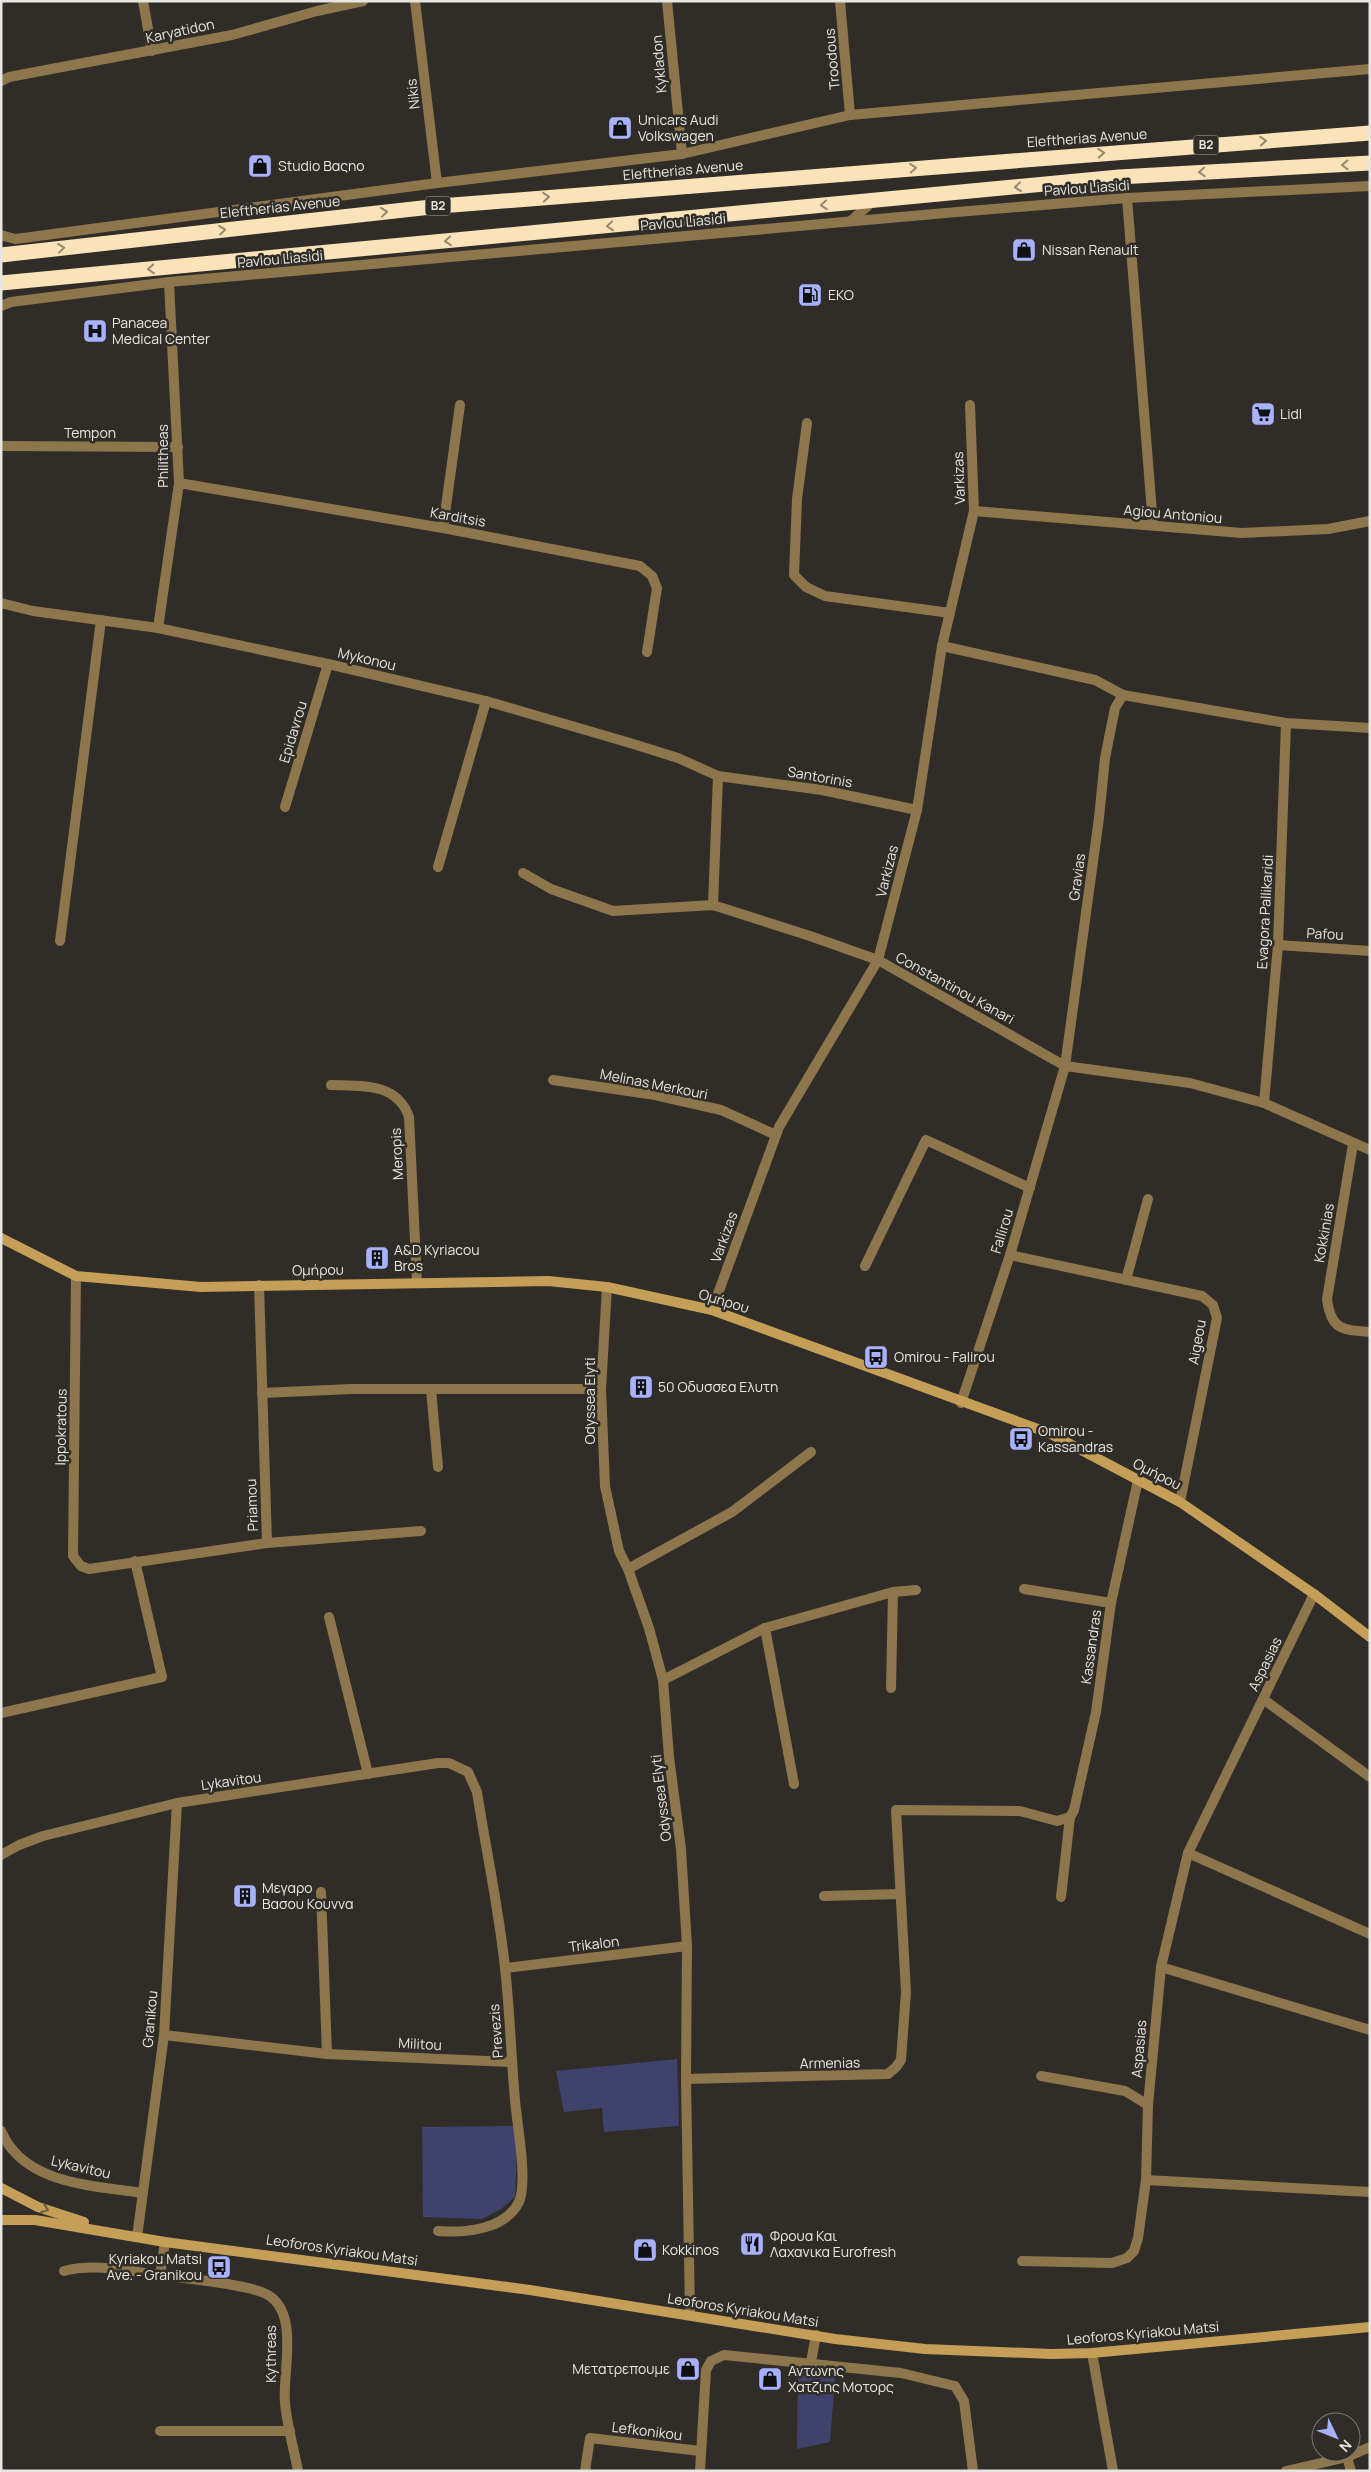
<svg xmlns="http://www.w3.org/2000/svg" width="1371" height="2472" font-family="Manrope,sans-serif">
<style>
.green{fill:#3f436b}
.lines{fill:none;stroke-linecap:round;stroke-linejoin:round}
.street{stroke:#8e764c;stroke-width:10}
.secondary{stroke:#c59f58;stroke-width:10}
.highway{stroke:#fae2b9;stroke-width:15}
.oneway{stroke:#958870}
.oneway2{stroke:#6c5b3b}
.labels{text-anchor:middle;stroke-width:5;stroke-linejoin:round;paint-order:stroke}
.shield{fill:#302d28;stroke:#b0aeaa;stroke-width:1}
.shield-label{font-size:12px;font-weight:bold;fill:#e7e6e2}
.street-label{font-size:14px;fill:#e7e6e2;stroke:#302d28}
.poi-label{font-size:14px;fill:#e7e6e2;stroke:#302d28;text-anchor:start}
</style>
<rect width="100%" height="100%" fill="#302d28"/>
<!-- green -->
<g class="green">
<path d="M 677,2059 L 679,2126 L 604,2132 L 602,2108 L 564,2112 L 556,2071 Z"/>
<path d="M 518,2126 L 515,2197 L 501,2209 L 482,2219 L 423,2217 L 422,2127 Z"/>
<path d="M 798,2369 L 835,2378 L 830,2442 L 797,2449 Z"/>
</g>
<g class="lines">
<!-- street -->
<g class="street">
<path d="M 143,1 L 152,51"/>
<path d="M 415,1 L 437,183"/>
<path d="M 667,1 L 682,154"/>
<path d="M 840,1 L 850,115"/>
<path d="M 1,81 L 9,77 L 232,35 L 317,11 L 363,1"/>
<path d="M 1127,198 L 1153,525"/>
<path d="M 851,221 L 873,201"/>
<path d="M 1,235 L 15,239 L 23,238 L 437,183 L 682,154 L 850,115 L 1370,69"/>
<path d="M 1,306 L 11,302 L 169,282 L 957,212 L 1127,198 L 1370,186"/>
<path d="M 807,423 L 797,499 L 794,575 L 806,587 L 825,596 L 950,613"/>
<path d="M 1,446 L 178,447"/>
<path d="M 179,483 L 443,528 L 640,566 L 652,576 L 657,588 L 647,652"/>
<path d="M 974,511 L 1242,533 L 1328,529 L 1370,521"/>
<path d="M 443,528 L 460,405"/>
<path d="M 1,603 L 33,611 L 158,628 L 328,664 L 486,701 L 630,743 L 678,758 L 718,776 L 822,790 L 917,810"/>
<path d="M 158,628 L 179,483 L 169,282"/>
<path d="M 942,646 L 1095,680 L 1123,695 L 1286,723 L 1370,728"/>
<path d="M 285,807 L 328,664"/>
<path d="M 438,867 L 486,701"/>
<path d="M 523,873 L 551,889 L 613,911 L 713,905 L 810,936 L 878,960 L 1065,1066 L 1190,1083 L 1264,1103 L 1370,1150"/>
<path d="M 713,905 L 718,776"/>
<path d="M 60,941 L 101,620"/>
<path d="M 1278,945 L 1370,951"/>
<path d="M 553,1080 L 655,1095 L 721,1110 L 776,1135"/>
<path d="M 331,1085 C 361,1086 397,1082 409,1117 L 417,1282"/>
<path d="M 1264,1103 L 1278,945 L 1286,723"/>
<path d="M 1353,1144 L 1327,1299 C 1331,1330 1342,1330 1370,1332"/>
<path d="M 1010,1255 L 1202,1296 L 1213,1305 L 1217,1318 L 1180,1502"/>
<path d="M 865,1266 L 926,1140 L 1030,1188"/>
<path d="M 76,1276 L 73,1556 L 81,1566 L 89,1569 L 267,1543 L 259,1285"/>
<path d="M 1126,1280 L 1148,1199"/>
<path d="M 607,1287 L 601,1389 L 605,1486 L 619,1551 L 628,1569 L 649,1628 L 663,1680 L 669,1757 L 681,1849 L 687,1946 L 686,2079 L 690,2315"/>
<path d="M 712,1310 L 779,1127 L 878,960 L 917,810 L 942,646 L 974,511 L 970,405"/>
<path d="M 431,1389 L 438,1467"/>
<path d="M 262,1393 L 351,1389 L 601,1389"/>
<path d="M 961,1403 L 1010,1255 L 1065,1066 L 1099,818 L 1105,758 L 1115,708 L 1123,695"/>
<path d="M 267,1543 L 421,1531"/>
<path d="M 628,1569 L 732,1512 L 811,1452"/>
<path d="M 1024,1589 L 1111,1603"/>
<path d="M 329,1617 L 368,1774"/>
<path d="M 765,1628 L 794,1784"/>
<path d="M 663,1680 L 765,1628 L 893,1592 L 916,1590"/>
<path d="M 891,1688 L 893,1592"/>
<path d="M 1263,1699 L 1370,1777"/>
<path d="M 1,1713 L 162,1677 L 135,1561"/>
<path d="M 1188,1853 L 1370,1934"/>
<path d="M 1,1855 L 19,1845 L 43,1836 L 177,1803 L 438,1763 L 449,1763 L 468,1772 L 477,1792 C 486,1850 499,1909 505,1968 C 510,2012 511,2056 515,2100 C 517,2124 528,2181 519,2202 C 505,2230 465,2233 438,2231"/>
<path d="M 321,1892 L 327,2054"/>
<path d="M 824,1896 L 900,1894"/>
<path d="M 1061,1897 L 1070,1817 L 1074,1810 L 1096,1712 L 1111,1603 L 1138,1480"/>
<path d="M 1161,1967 L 1370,2030"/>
<path d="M 506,1968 L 687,1946"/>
<path d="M 164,2035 L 327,2054 L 511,2062"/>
<path d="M 1041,2076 L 1125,2091 L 1148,2105"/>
<path d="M 686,2079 L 888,2074 L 896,2067 L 901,2060 L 906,1992 L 896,1810 L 1020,1811 L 1057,1821 L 1070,1817"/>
<path d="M 1,2131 C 24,2185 93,2185 142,2193"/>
<path d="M 1146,2180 L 1370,2192"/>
<path d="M 137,2237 L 164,2035 L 177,1803"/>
<path d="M 165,2242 L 160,2275 C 186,2279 249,2284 268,2295 C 300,2314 282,2373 285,2403 C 287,2426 294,2449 298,2471"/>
<path d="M 1022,2261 L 1112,2263 L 1127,2258 L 1134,2251 L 1138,2238 L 1146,2180 L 1148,2105 L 1161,1967 L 1188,1853 L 1314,1594"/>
<path d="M 64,2271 C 95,2263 128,2271 160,2275"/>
<path d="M 1092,2353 L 1113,2471"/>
<path d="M 811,2362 L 816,2335"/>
<path d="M 160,2431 L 290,2431"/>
<path d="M 1347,2457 L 1351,2471"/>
<path d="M 585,2471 L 590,2438 L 700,2451"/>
<path d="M 700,2471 L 706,2370 L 711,2361 L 724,2355 L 901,2373 L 955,2386 L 964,2401 L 973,2471"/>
<path d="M 1286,2471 L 1347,2457 L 1370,2447"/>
</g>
<!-- secondary -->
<g class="secondary">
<path d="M 1,1238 L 76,1276 L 201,1287 L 548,1281 L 607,1287 L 712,1310 L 1049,1433 L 1180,1502 L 1314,1594 L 1370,1637"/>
<path d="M 1,2188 L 38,2207 L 84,2222"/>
<path d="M 1,2220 L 35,2220 L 165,2242 L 530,2290 L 835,2339 L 925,2349 L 1051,2354 L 1092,2353 L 1370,2327"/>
</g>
<!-- highway -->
<g class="highway">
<path d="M 1,255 L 440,206 L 1370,133"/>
<path d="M 1,283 L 1119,177 L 1370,163"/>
</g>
</g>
<!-- one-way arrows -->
<defs><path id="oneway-chevron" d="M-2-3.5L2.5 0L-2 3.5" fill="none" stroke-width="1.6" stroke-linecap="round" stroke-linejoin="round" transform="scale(1.25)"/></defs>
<g class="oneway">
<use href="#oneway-chevron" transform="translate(1263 141) rotate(-4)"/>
<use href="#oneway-chevron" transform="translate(1101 153) rotate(-4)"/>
<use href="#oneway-chevron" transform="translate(1345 165) rotate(177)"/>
<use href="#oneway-chevron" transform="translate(913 168) rotate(-4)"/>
<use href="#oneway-chevron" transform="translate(1202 172) rotate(177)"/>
<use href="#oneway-chevron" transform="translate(1018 187) rotate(174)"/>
<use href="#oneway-chevron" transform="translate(546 197) rotate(-5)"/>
<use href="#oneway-chevron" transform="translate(824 205) rotate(174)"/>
<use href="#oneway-chevron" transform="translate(384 212) rotate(-6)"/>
<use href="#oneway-chevron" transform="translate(610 226) rotate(175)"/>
<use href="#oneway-chevron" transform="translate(222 230) rotate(-6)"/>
<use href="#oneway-chevron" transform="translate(448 241) rotate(175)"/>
<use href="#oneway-chevron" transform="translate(61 248) rotate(-6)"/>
<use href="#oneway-chevron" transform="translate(151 269) rotate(175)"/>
</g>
<use class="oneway2" href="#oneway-chevron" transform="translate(45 2209) rotate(21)"/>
<!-- icons -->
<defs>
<symbol id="shop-square" viewBox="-11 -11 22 22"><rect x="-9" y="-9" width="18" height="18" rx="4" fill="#a7b1fc" stroke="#302d28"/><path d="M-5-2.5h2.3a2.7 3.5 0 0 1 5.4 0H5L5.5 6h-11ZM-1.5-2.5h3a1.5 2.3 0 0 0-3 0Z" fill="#111"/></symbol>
<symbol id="fuel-square" viewBox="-11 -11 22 22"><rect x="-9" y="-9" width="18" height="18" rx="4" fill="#a7b1fc" stroke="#302d28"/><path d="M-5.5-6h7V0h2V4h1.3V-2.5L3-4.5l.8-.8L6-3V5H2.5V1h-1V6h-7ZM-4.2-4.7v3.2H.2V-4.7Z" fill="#111"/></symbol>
<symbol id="hospital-square" viewBox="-11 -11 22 22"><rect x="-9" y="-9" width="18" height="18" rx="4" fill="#a7b1fc" stroke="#302d28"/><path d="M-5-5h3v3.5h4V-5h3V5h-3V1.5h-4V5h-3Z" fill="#111"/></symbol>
<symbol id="supermarket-square" viewBox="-11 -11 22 22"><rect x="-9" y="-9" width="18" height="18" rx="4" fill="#a7b1fc" stroke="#302d28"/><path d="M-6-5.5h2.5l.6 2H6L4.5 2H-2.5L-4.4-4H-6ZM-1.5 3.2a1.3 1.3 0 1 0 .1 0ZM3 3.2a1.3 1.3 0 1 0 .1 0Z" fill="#111"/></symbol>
<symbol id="building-square" viewBox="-11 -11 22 22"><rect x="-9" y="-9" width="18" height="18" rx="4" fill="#a7b1fc" stroke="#302d28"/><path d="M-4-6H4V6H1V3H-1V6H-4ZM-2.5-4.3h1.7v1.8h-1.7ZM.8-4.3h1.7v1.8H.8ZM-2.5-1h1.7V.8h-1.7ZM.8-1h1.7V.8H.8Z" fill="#111"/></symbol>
<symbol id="bus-square" viewBox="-11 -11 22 22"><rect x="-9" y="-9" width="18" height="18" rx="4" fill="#a7b1fc" stroke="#302d28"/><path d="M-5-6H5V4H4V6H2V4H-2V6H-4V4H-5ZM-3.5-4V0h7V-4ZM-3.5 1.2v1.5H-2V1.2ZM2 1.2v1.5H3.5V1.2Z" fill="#111"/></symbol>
<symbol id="restaurant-square" viewBox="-11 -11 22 22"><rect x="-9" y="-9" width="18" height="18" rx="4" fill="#a7b1fc" stroke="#302d28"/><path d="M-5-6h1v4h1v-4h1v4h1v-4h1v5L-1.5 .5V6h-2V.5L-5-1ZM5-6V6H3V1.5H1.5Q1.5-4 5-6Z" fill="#111"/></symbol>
</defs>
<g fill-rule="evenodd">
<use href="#shop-square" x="606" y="114" width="28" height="28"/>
<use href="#shop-square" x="246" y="152" width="28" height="28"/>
<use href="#shop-square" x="1010" y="236" width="28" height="28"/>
<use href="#fuel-square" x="796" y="281" width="28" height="28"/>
<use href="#hospital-square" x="81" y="317" width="28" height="28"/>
<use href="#supermarket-square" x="1249" y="400" width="28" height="28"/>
<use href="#building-square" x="363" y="1244" width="28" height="28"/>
<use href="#bus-square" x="862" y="1343" width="28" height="28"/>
<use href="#building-square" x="627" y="1373" width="28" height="28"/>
<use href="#bus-square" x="1007" y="1425" width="28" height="28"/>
<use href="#building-square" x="231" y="1882" width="28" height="28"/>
<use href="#restaurant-square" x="738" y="2230" width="28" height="28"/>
<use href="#shop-square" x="631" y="2236" width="28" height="28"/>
<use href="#bus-square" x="205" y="2253" width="28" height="28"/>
<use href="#shop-square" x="674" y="2355" width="28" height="28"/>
<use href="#shop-square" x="756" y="2365" width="28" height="28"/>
</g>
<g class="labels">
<!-- shield labels -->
<g class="shield">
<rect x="1193.5" y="135.5" width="25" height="19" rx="4"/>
<rect x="425.5" y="196.5" width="25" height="19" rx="4"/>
</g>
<g class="shield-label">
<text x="1206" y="149">B2</text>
<text x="438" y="210">B2</text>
</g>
<!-- street labels -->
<g class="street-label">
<text transform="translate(180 31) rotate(-12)" y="5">Karyatidon</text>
<text transform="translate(832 59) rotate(-95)" y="5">Troodous</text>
<text transform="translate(659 64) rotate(-95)" y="5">Kykladon</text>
<text transform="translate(413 94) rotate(-97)" y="5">Nikis</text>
<text transform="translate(1087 138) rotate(-4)" y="5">Eleftherias Avenue</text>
<text transform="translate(683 170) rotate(-5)" y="5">Eleftherias Avenue</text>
<text transform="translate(1087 188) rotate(-4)" y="5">Pavlou Liasidi</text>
<text transform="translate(280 207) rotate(-6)" y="5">Eleftherias Avenue</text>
<text transform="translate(683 222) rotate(-5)" y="5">Pavlou Liasidi</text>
<text transform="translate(280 259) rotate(-5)" y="5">Pavlou Liasidi</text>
<text x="90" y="438">Tempon</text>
<text transform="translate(163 456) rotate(-90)" y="5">Philitheas</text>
<text transform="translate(959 478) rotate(-92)" y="5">Varkizas</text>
<text transform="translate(1173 514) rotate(5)" y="5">Agiou Antoniou</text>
<text transform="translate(458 517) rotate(10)" y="5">Karditsis</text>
<text transform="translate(367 659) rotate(13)" y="5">Mykonou</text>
<text transform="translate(293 732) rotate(-73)" y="5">Epidavrou</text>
<text transform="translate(820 777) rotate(10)" y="5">Santorinis</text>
<text transform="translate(887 871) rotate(-76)" y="5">Varkizas</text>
<text transform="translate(1077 877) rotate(-82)" y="5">Gravias</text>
<text transform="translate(1265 912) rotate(-87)" y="5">Evagora Pallikaridi</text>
<text transform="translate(1325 934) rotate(3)" y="5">Pafou</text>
<text transform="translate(955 988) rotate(29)" y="5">Constantinou Kanari</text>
<text transform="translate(654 1084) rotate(11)" y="5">Melinas Merkouri</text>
<text transform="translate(397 1154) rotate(-93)" y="5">Meropis</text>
<text transform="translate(1002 1231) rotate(-73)" y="5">Fallirou</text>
<text transform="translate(1324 1233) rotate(-80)" y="5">Kokkinias</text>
<text transform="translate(724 1237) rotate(-70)" y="5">Varkizas</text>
<text transform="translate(318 1270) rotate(-1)" y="5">Ομήρου</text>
<text transform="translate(724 1301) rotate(17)" y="5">Ομήρου</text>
<text transform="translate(1197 1342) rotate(-80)" y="5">Aigeou</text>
<text transform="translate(590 1401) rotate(-90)" y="5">Odyssea Elyti</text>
<text transform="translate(61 1427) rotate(-89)" y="5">Ippokratous</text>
<text transform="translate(1157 1474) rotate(27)" y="5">Ομήρου</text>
<text transform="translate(252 1505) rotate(-92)" y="5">Priamou</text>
<text transform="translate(1091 1647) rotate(-82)" y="5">Kassandras</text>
<text transform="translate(1265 1664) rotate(-64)" y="5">Aspasias</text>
<text transform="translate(231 1781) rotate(-8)" y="5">Lykavitou</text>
<text transform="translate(661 1798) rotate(-97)" y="5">Odyssea Elyti</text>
<text transform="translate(594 1944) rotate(-7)" y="5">Trikalon</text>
<text transform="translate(150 2019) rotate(-85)" y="5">Granikou</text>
<text transform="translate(496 2031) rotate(-94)" y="5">Prevezis</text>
<text transform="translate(420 2044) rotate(3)" y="5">Militou</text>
<text transform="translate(1139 2049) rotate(-85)" y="5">Aspasias</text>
<text transform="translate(830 2063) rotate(-1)" y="5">Armenias</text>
<text transform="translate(81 2167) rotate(13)" y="5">Lykavitou</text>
<text transform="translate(342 2250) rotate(8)" y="5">Leoforos Kyriakou Matsi</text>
<text transform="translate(743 2310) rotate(9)" y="5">Leoforos Kyriakou Matsi</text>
<text transform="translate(1143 2333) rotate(-5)" y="5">Leoforos Kyriakou Matsi</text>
<text transform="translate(271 2354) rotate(-90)" y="5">Kythreas</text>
<text transform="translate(647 2431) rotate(7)" y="5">Lefkonikou</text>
</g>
<!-- poi labels -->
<g class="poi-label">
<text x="638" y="125">Unicars Audi<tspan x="638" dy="16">Volkswagen</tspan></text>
<text x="278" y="171">Studio Βαςηο</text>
<text x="1042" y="255">Nissan Renault</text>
<text x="828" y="300">EKO</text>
<text x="112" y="328">Panacea<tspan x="112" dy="16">Medical Center</tspan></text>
<text x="1280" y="419">Lidl</text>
<text x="394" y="1255">A&amp;D Kyriacou<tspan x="394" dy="16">Bros</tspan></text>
<text x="894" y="1362">Omirou - Falirou</text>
<text x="658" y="1392">50 Οδυσσεα Ελυτη</text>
<text x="1038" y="1436">Omirou -<tspan x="1038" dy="16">Kassandras</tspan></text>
<text x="262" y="1893">Μεγαρο<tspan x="262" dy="16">Βασου Κουννα</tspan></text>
<text x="770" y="2241">Φρουα Και<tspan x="770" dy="16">Λαχανικα Eurofresh</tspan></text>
<text x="662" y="2255">Kokkinos</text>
<text x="202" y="2264" text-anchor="end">Kyriakou Matsi<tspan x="202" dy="16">Ave. - Granikou</tspan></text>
<text x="670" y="2374" text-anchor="end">Μετατρεπουμε</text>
<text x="788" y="2376">Αντωνης<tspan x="788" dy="16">Χατζιης Μοτορς</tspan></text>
</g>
</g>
<!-- border -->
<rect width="1371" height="2472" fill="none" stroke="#e7e6e2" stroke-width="5"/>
<!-- north arrow -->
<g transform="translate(1336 2437) rotate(133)"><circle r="24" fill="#302d28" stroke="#797772"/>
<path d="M0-4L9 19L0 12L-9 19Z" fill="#a7b1fc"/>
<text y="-8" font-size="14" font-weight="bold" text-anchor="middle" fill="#e7e6e2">N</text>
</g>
</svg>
